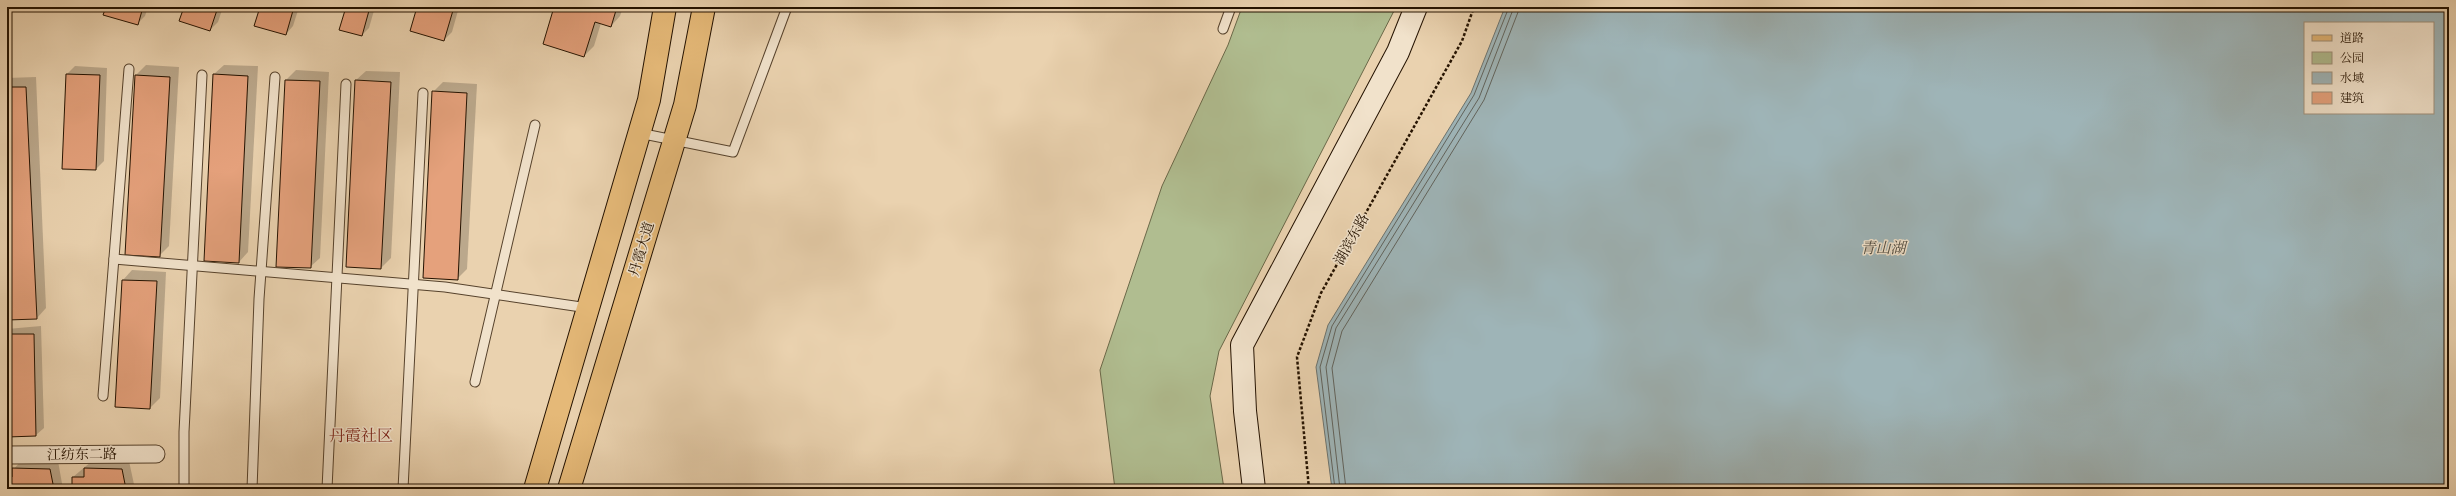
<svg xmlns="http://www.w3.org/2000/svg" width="2456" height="496" font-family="'Libre Bodoni','Noto Serif SC',serif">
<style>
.green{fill:#b0bd90;stroke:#6a6848}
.water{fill:#9eb4b7;stroke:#6d736e;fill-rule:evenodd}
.shadow{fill:#0003}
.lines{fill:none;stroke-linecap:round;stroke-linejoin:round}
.shore{stroke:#61635c;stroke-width:1}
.building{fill:#e5a17c;stroke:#241200}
.lane-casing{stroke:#56422c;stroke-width:11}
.street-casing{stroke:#56422c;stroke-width:19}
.secondary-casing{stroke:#241200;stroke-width:24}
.primary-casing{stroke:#241200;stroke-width:24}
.path{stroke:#241200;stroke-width:2.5;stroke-dasharray:3 2;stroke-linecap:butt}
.lane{stroke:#f1e2cb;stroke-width:9}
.street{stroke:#f1e2cb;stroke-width:17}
.secondary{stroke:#f1e2cb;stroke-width:22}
.primary{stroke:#e5b978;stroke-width:22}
.labels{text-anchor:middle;stroke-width:3;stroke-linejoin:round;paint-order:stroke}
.street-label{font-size:14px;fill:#241200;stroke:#f1e2cb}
.water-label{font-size:15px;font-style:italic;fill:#4f4b40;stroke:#f1e2cb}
.quarter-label{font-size:16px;fill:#7a1f14;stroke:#f1e2cb}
</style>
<rect width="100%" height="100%" fill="#ead2af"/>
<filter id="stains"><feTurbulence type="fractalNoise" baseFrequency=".005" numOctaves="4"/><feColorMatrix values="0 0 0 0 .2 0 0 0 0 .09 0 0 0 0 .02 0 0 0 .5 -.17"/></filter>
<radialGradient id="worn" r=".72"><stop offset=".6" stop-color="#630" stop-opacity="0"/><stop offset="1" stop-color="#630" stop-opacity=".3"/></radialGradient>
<!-- green -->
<path class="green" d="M 1242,7 L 1396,7 L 1219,351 L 1210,396 L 1224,489 L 1115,489 L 1100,370 L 1162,186 L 1228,45 Z"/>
<!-- water -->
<path class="water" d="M 1505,7 L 2449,7 L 2449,489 L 1332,489 L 1316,367 L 1328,325 L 1471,93 ZM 2305,23 L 2433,23 L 2433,113 L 2305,113 Z"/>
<!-- shadow -->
<g class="shadow">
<path d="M 107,7 L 148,7 L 145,16 L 137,24 Z"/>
<path d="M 185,7 L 223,7 L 218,22 L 210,30 Z"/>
<path d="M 261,7 L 299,7 L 293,26 L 286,34 Z"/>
<path d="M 347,7 L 375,7 L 369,28 L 362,35 Z"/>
<path d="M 418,7 L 459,7 L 452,32 L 444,40 Z"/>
<path d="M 556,7 L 623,7 L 620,16 L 611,26 L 601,23 L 594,46 L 584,56 Z"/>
<path d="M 146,65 L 179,67 L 169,246 L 159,256 L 136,75 Z"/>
<path d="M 224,65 L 258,66 L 248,252 L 239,262 L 214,74 Z"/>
<path d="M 75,66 L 107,68 L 104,161 L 96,169 L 63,168 L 67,74 Z"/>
<path d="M 296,70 L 329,72 L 320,258 L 310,267 L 277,266 L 286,80 Z"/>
<path d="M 366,71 L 400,72 L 391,258 L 381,268 L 356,80 Z"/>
<path d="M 36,77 L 46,308 L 37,318 L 7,319 L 7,78 Z"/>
<path d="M 443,82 L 477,84 L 467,269 L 457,279 L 433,92 Z"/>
<path d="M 132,270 L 166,272 L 160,398 L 150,408 L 123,280 Z"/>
<path d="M 41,326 L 44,428 L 36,435 L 7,436 L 7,329 Z"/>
<path d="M 21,461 L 58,461 L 63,489 L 7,489 L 7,471 L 13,470 Z"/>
<path d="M 92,461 L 129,461 L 135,489 L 73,489 L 73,477 Z"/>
</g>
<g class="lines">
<!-- shore -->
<g class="shore">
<path d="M 1335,489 L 1320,367 L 1332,326 L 1474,95 L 1509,7"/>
<path d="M 1340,489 L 1326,367 L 1336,328 L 1479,98 L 1514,7"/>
<path d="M 1346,489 L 1332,368 L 1342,331 L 1484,100 L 1520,7"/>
</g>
</g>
<!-- building -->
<g class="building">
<path d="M 106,7 L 143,7 L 138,25 L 103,15 Z"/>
<path d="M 184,7 L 218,7 L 210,31 L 179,21 Z"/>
<path d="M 260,7 L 294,7 L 286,35 L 254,26 Z"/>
<path d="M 346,7 L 370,7 L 362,36 L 339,30 Z"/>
<path d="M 417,7 L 454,7 L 444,41 L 410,31 Z"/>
<path d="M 554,7 L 617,7 L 611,27 L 595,22 L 584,57 L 543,44 Z"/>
<path d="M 66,74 L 100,75 L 96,170 L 62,169 Z"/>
<path d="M 213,74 L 248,76 L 239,263 L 204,261 Z"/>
<path d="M 135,75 L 170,77 L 160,257 L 125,255 Z"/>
<path d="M 285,80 L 320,81 L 311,268 L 276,267 Z"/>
<path d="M 355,80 L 391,82 L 381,269 L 346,267 Z"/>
<path d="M 7,87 L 26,87 L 37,319 L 7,320 Z"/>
<path d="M 432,91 L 467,93 L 458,280 L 423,278 Z"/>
<path d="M 122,280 L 157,281 L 150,409 L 115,407 Z"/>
<path d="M 7,334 L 34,334 L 36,436 L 7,437 Z"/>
<path d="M 12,468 L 50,469 L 54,489 L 7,489 L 7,477 L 12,477 Z"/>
<path d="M 84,468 L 122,469 L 126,489 L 72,489 L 72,477 L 84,477 Z"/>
</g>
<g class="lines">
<defs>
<g id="lane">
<path d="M 1223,29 L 1231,7"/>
<path d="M 639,133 L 733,152 L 787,7"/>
<path d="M 114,259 L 445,287 L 588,308"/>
<path d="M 475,382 L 535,125"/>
<path d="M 103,396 L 129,69"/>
<path d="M 184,489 L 184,432 L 202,75"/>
<path d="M 252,489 L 259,299 L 275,77"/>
<path d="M 327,489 L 346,84"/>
<path d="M 403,489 L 423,93"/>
</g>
<path id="street" d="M 7,455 L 156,454"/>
<path id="secondary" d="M 1254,489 L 1245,411 L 1242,345 L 1398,52 L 1416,7"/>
<g id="primary">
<path d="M 535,489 L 649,100 L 665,7"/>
<path d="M 569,489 L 685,105 L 704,7"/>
</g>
</defs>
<!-- lane casing -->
<use href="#lane" class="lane-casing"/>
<!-- street casing -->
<use href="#street" class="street-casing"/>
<!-- secondary casing -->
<use href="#secondary" class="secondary-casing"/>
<!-- primary casing -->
<use href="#primary" class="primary-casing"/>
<!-- path -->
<path class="path" d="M 1309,489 L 1297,357 L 1321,293 L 1462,41 L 1474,7"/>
<!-- lane -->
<use href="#lane" class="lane"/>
<!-- street -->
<use href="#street" class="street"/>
<!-- secondary -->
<use href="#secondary" class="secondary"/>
<!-- primary -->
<use href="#primary" class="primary"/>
</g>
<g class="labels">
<!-- street labels -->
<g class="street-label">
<text transform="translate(1351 239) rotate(-61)" y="5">湖滨东路</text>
<text transform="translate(641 249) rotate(-73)" y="5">丹霞大道</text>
<text transform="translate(82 454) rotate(-1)" y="5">江纺东二路</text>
</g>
<!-- water labels -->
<g class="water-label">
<text x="1883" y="253">青山湖</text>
</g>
<!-- quarter labels -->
<g class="quarter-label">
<text x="361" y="441">丹霞社区</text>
</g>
</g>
<!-- margin -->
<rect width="2456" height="496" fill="none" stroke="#ead2af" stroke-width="24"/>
<rect x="8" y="8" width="2440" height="480" fill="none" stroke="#241200" stroke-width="2"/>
<rect x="12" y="12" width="2432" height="472" fill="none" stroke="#241200"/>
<!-- legend -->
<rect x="2304" y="22" width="130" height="92" fill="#f1e2cb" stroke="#9f8f7a"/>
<rect x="2312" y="35" width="20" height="6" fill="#e5b978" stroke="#9f8f7a"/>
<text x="2340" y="42" font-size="12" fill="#241200">道路</text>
<rect x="2312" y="52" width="20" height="12" fill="#b0bd90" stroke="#9f8f7a"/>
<text x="2340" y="62" font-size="12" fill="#241200">公园</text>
<rect x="2312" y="72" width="20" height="12" fill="#9eb4b7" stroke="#9f8f7a"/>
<text x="2340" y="82" font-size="12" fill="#241200">水域</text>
<rect x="2312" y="92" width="20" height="12" fill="#e5a17c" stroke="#9f8f7a"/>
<text x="2340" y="102" font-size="12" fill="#241200">建筑</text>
<rect width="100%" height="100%" filter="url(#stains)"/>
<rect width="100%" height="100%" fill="url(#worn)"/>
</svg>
